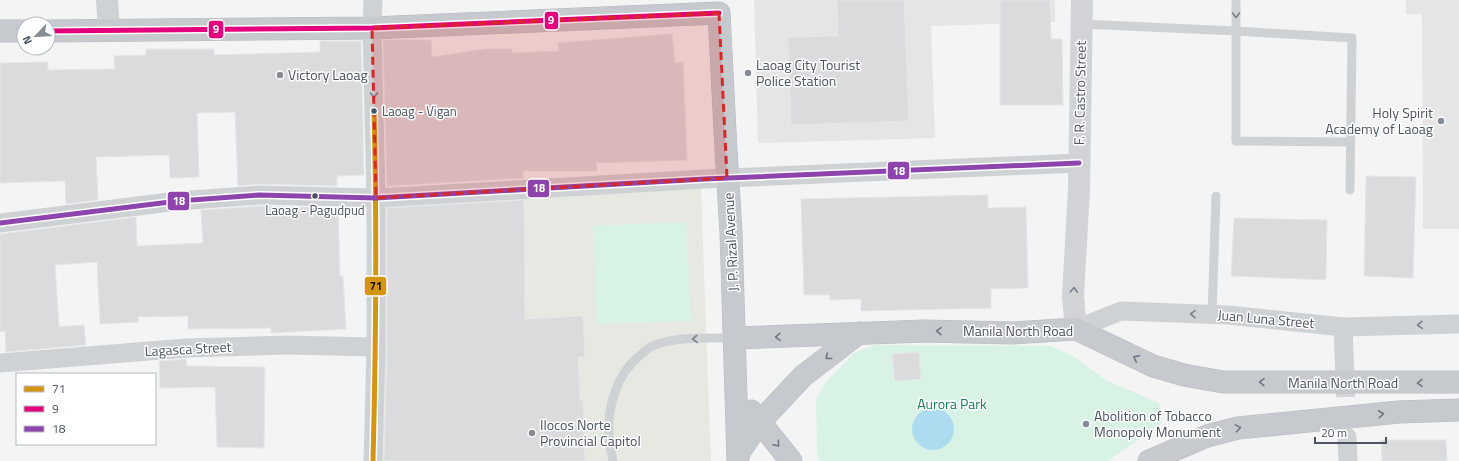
<svg xmlns="http://www.w3.org/2000/svg" width="1459" height="461" font-family="'Titillium Web',sans-serif">
<style>
.commercial{fill:#e8e8e3}
.education{fill:#e6e5e6}
.green{fill:#d8f3e6}
.water{fill:#addcf1}
.building{fill:#dbdbdd;stroke:#e5e6e7}
.lines{fill:none;stroke-linecap:round;stroke-linejoin:round}
.minor-tunnel{stroke:#d2d4d7;stroke-width:19;stroke-dasharray:19 10;stroke-linecap:butt}
.trunk-casing{stroke:#b9bcc3;stroke-width:23}
.service{stroke:#cfd2d5;stroke-width:9}
.minor{stroke:#cfd2d5;stroke-width:19}
.tertiary{stroke:#cfd2d5;stroke-width:22}
.secondary{stroke:#d1d3d6;stroke-width:22}
.trunk{stroke:#c6c9ce;stroke-width:22}
.bus-1-casing{stroke:#fff;stroke-width:8}
.bus-2-casing{stroke:#fff;stroke-width:8}
.bus-3-casing{stroke:#fff;stroke-width:8}
.bus-1{stroke:#d49513;stroke-width:5}
.bus-2{stroke:#e5007d;stroke-width:5}
.bus-3{stroke:#8e44ad;stroke-width:5}
.oneway{stroke:#797f8a}
.oneway2{stroke:#79808a}
.oneway3{stroke:#6f7682}
.marked{fill:#d62828;fill-opacity:0.2;stroke:#d62828;stroke-width:3;stroke-dasharray:8 5;stroke-linejoin:round}
.poi-dot{fill:#868b94;stroke:#fff;stroke-width:1.5}
.bus-dot{fill:#4a5361;stroke:#fff;stroke-width:1.5}
.labels{text-anchor:middle;stroke-width:3;stroke-linejoin:round;paint-order:stroke}
.bus-label{font-size:13px;fill:#4a5361;stroke:#fff;text-anchor:start}
.poi-label{font-size:14px;fill:#4a5361;stroke:#fff;text-anchor:start}
.street-label{font-size:14px;fill:#4a5361;stroke:#fff}
.park-label{font-size:14px;fill:#158257;stroke:#fff}
.line-badge{stroke:#fff;stroke-width:1.5}
.badge-label{font-size:11px;text-anchor:middle;font-weight:bold;fill:#fff}
.pale-badge-label{font-size:11px;text-anchor:middle;font-weight:bold;fill:#111}
</style>
<rect width="100%" height="100%" fill="#f4f4f4"/>
<!-- commercial -->
<path class="commercial" d="M 701,188 L 711,461 L 382,461 L 378,199 Z"/>
<!-- education -->
<g class="education">
<path d="M 754,0 L 1055,0 L 1055,22 L 931,26 L 935,138 L 758,143 Z"/>
<path d="M 1406,0 L 1459,0 L 1459,229 L 1423,229 L 1422,14 L 1406,14 Z"/>
</g>
<!-- green -->
<g class="green">
<path d="M 686,222 L 691,321 L 597,324 L 593,226 Z"/>
<path d="M 875,345 L 1051,346 L 1073,356 L 1106,380 L 1159,403 L 1162,423 L 1108,461 L 820,461 L 817,456 L 816,400 L 825,383 L 854,353 Z"/>
</g>
<!-- water -->
<circle class="water" cx="933" cy="429" r="21"/>
<!-- building -->
<g class="building">
<path d="M 837,0 L 904,0 L 909,121 L 791,125 L 788,37 L 838,36 Z"/>
<path d="M 1000,0 L 1050,0 L 1051,39 L 1062,39 L 1063,105 L 1000,105 Z"/>
<path d="M 672,34 L 675,63 L 683,62 L 687,160 L 596,163 L 597,171 L 523,171 L 523,178 L 387,186 L 383,40 L 431,40 L 432,57 L 486,49 L 512,49 L 512,53 L 559,51 L 558,43 Z"/>
<path d="M 320,41 L 361,41 L 364,175 L 337,176 L 337,186 L 259,184 L 238,186 L 235,112 L 197,113 L 199,177 L 170,178 L 169,155 L 96,157 L 98,200 L 66,204 L 65,181 L 0,183 L 0,63 L 48,62 L 48,70 L 115,69 L 114,56 L 146,55 L 146,49 L 214,49 L 214,55 L 320,52 Z"/>
<path d="M 1366,176 L 1416,177 L 1413,278 L 1364,276 Z"/>
<path d="M 988,195 L 988,208 L 1026,207 L 1028,288 L 991,289 L 991,308 L 861,311 L 861,299 L 830,300 L 830,295 L 804,295 L 801,199 Z"/>
<path d="M 524,200 L 525,319 L 583,316 L 585,357 L 578,357 L 580,400 L 583,400 L 585,461 L 384,461 L 387,347 L 387,208 Z"/>
<path d="M 259,206 L 338,208 L 340,277 L 343,276 L 346,329 L 271,333 L 271,328 L 188,329 L 188,316 L 138,317 L 139,322 L 100,324 L 97,262 L 55,265 L 59,327 L 84,325 L 86,345 L 6,352 L 5,331 L 0,332 L 0,234 L 136,217 L 137,246 L 203,243 L 201,210 Z"/>
<path d="M 1234,218 L 1327,220 L 1326,280 L 1231,276 Z"/>
<path d="M 919,352 L 921,379 L 895,381 L 892,354 Z"/>
<path d="M 186,359 L 187,366 L 265,367 L 264,448 L 217,447 L 215,387 L 160,388 L 159,361 Z"/>
<path d="M 1381,440 L 1446,440 L 1447,461 L 1382,461 Z"/>
</g>
<g class="lines">
<!-- minor-tunnel -->
<path class="minor-tunnel" d="M 1345,378 L 1347,432"/>
<defs>
<g id="trunk">
<path d="M 0,31 L 24,31"/>
<path d="M 48,31 L 372,28 L 719,13 L 726,150 L 731,232 L 738,461"/>
<path d="M 734,338 L 924,331 L 1013,333 L 1076,329 L 1153,366 L 1184,375 L 1223,382 L 1459,382"/>
<path d="M 751,411 L 791,461"/>
<path d="M 738,454 L 759,423 L 803,376 L 859,333"/>
<path d="M 1149,461 L 1207,436 L 1238,428 L 1399,412 L 1459,410"/>
</g>
</defs>
<!-- trunk casing -->
<use href="#trunk" class="trunk-casing"/>
<!-- service -->
<g class="service">
<path d="M 1236,0 L 1236,141 L 1350,142"/>
<path d="M 1081,24 L 1236,31 L 1352,38 L 1350,190"/>
<path d="M 1212,315 L 1216,196"/>
<path d="M 613,461 C 612,453 609,445 609,437 C 607,408 616,376 638,357 C 642,354 646,350 650,347 C 673,336 709,338 734,338"/>
</g>
<!-- minor -->
<g class="minor">
<path d="M 0,223 L 178,201 L 259,195 L 376,198 L 705,179 L 1079,163"/>
<path d="M 1343,327 L 1345,378"/>
<path d="M 1076,329 L 1121,311 L 1228,315 L 1343,327 L 1459,324"/>
<path d="M 0,363 L 186,348 L 287,345 L 376,347"/>
<path d="M 1347,437 L 1348,461"/>
<path d="M 373,461 L 376,347 L 376,198 L 372,28 L 373,0"/>
</g>
<!-- tertiary -->
<path class="tertiary" d="M 107,0 L 109,30"/>
<!-- secondary -->
<path class="secondary" d="M 1076,329 L 1073,296 L 1079,190 L 1082,0"/>
<!-- trunk -->
<use href="#trunk" class="trunk"/>
<defs>
<path id="bus-1" d="M 373,461 C 376,344 377,228 374,111"/>
<path id="bus-2" d="M 48,31 L 372,28 L 719,13"/>
<path id="bus-3" d="M 0,223 L 178,201 L 259,195 L 376,198 L 705,179 L 1079,163"/>
</defs>
<!-- bus-1 casing -->
<use href="#bus-1" class="bus-1-casing"/>
<!-- bus-2 casing -->
<use href="#bus-2" class="bus-2-casing"/>
<!-- bus-3 casing -->
<use href="#bus-3" class="bus-3-casing"/>
<!-- bus-1 -->
<use href="#bus-1" class="bus-1"/>
<!-- bus-2 -->
<use href="#bus-2" class="bus-2"/>
<!-- bus-3 -->
<use href="#bus-3" class="bus-3"/>
</g>
<!-- one-way arrows -->
<defs><path id="oneway-chevron" d="M-2-3.5L2.5 0L-2 3.5" fill="none" stroke-width="1.6" stroke-linecap="round" stroke-linejoin="round"/></defs>
<g class="oneway">
<use href="#oneway-chevron" transform="translate(1236 15) rotate(91)"/>
<use href="#oneway-chevron" transform="translate(374 95) rotate(89)"/>
<use href="#oneway-chevron" transform="translate(1193 314) rotate(-178)"/>
<use href="#oneway-chevron" transform="translate(1420 325) rotate(178)"/>
<use href="#oneway-chevron" transform="translate(695 339) rotate(176)"/>
</g>
<use class="oneway2" href="#oneway-chevron" transform="translate(1074 290) rotate(-87)"/>
<g class="oneway3">
<use href="#oneway-chevron" transform="translate(939 331) rotate(-178)"/>
<use href="#oneway-chevron" transform="translate(778 337) rotate(178)"/>
<use href="#oneway-chevron" transform="translate(828 357) rotate(142)"/>
<use href="#oneway-chevron" transform="translate(1136 358) rotate(-154)"/>
<use href="#oneway-chevron" transform="translate(1262 382) rotate(-179)"/>
<use href="#oneway-chevron" transform="translate(1420 383) rotate(179)"/>
<use href="#oneway-chevron" transform="translate(1381 414) rotate(-6)"/>
<use href="#oneway-chevron" transform="translate(1238 428) rotate(-10)"/>
<use href="#oneway-chevron" transform="translate(777 444) rotate(50)"/>
</g>
<!-- marked area -->
<path class="marked" d="M 719,13 L 727,178 L 376,198 L 372,28 Z"/>
<!-- markers -->
<g class="poi-dot">
<circle cx="748" cy="73" r="4"/>
<circle cx="280" cy="75" r="4"/>
<circle cx="1441" cy="121" r="4"/>
<circle cx="1086" cy="424" r="4"/>
<circle cx="532" cy="433" r="4"/>
</g>
<g class="bus-dot">
<circle cx="374" cy="111" r="3.5"/>
<circle cx="315" cy="196" r="3.5"/>
</g>
<g class="labels">
<!-- bus labels -->
<g class="bus-label">
<text x="382" y="116">Laoag - Vigan</text>
<text x="315" y="215" text-anchor="middle">Laoag - Pagudpud</text>
</g>
<!-- poi labels -->
<g class="poi-label">
<text x="756" y="70">Laoag City Tourist<tspan x="756" dy="16">Police Station</tspan></text>
<text x="288" y="80">Victory Laoag</text>
<text x="1433" y="118" text-anchor="end">Holy Spirit<tspan x="1433" dy="16">Academy of Laoag</tspan></text>
<text x="1094" y="421">Abolition of Tobacco<tspan x="1094" dy="16">Monopoly Monument</tspan></text>
<text x="540" y="430">Ilocos Norte<tspan x="540" dy="16">Provincial Capitol</tspan></text>
</g>
<!-- street labels -->
<g class="street-label">
<text transform="translate(1080 93) rotate(-89)" y="5">F. R. Castro Street</text>
<text transform="translate(731 242) rotate(-93)" y="5">J. P. Rizal Avenue</text>
<text transform="translate(1266 319) rotate(5)" y="5">Juan Luna Street</text>
<text x="1018" y="336">Manila North Road</text>
<text transform="translate(188 349) rotate(-3)" y="5">Lagasca Street</text>
<text x="1343" y="388">Manila North Road</text>
</g>
<!-- park labels -->
<g class="park-label">
<text x="952" y="409">Aurora Park</text>
</g>
</g>
<g class="line-badge">
<rect x="544" y="11" width="15" height="19" rx="4" fill="#e5007d"/>
<rect x="208" y="20" width="16" height="19" rx="4" fill="#e5007d"/>
<rect x="887" y="161" width="23" height="19" rx="4" fill="#8e44ad"/>
<rect x="527" y="179" width="23" height="19" rx="4" fill="#8e44ad"/>
<rect x="167" y="191" width="23" height="20" rx="4" fill="#8e44ad"/>
<rect x="364" y="276" width="23" height="20" rx="4" fill="#d49513"/>
</g>
<g class="badge-label">
<text x="551" y="24">9</text>
<text x="216" y="33">9</text>
<text x="899" y="175">18</text>
<text x="539" y="192">18</text>
<text x="179" y="205">18</text>
</g>
<g class="pale-badge-label">
<text x="376" y="290">71</text>
</g>
<!-- legend -->
<rect x="16" y="373" width="140" height="72" fill="#ffffff" stroke="#b7bac0"/>
<rect x="24" y="386" width="20" height="6" fill="#d49513" stroke="#b7bac0"/>
<text x="52" y="393" font-size="12" fill="#4a5361">71</text>
<rect x="24" y="406" width="20" height="6" fill="#e5007d" stroke="#b7bac0"/>
<text x="52" y="413" font-size="12" fill="#4a5361">9</text>
<rect x="24" y="426" width="20" height="6" fill="#8e44ad" stroke="#b7bac0"/>
<text x="52" y="433" font-size="12" fill="#4a5361">18</text>
<!-- north arrow -->
<g transform="translate(36 36) rotate(245)"><circle r="19" fill="#ffffff" stroke="#b7bac0"/>
<path d="M0-3L7 15L0 10L-7 15Z" fill="#868b94"/>
<text y="-6" font-size="11" font-weight="bold" text-anchor="middle" fill="#4a5361">N</text>
</g>
<!-- scale -->
<path d="M1315 437v6h71v-6" fill="none" stroke="#4a5361" stroke-width="2"/>
<text x="1321" y="437" font-size="12" fill="#4a5361" stroke="#ffffff" stroke-width="3" paint-order="stroke">20 m</text>
</svg>
